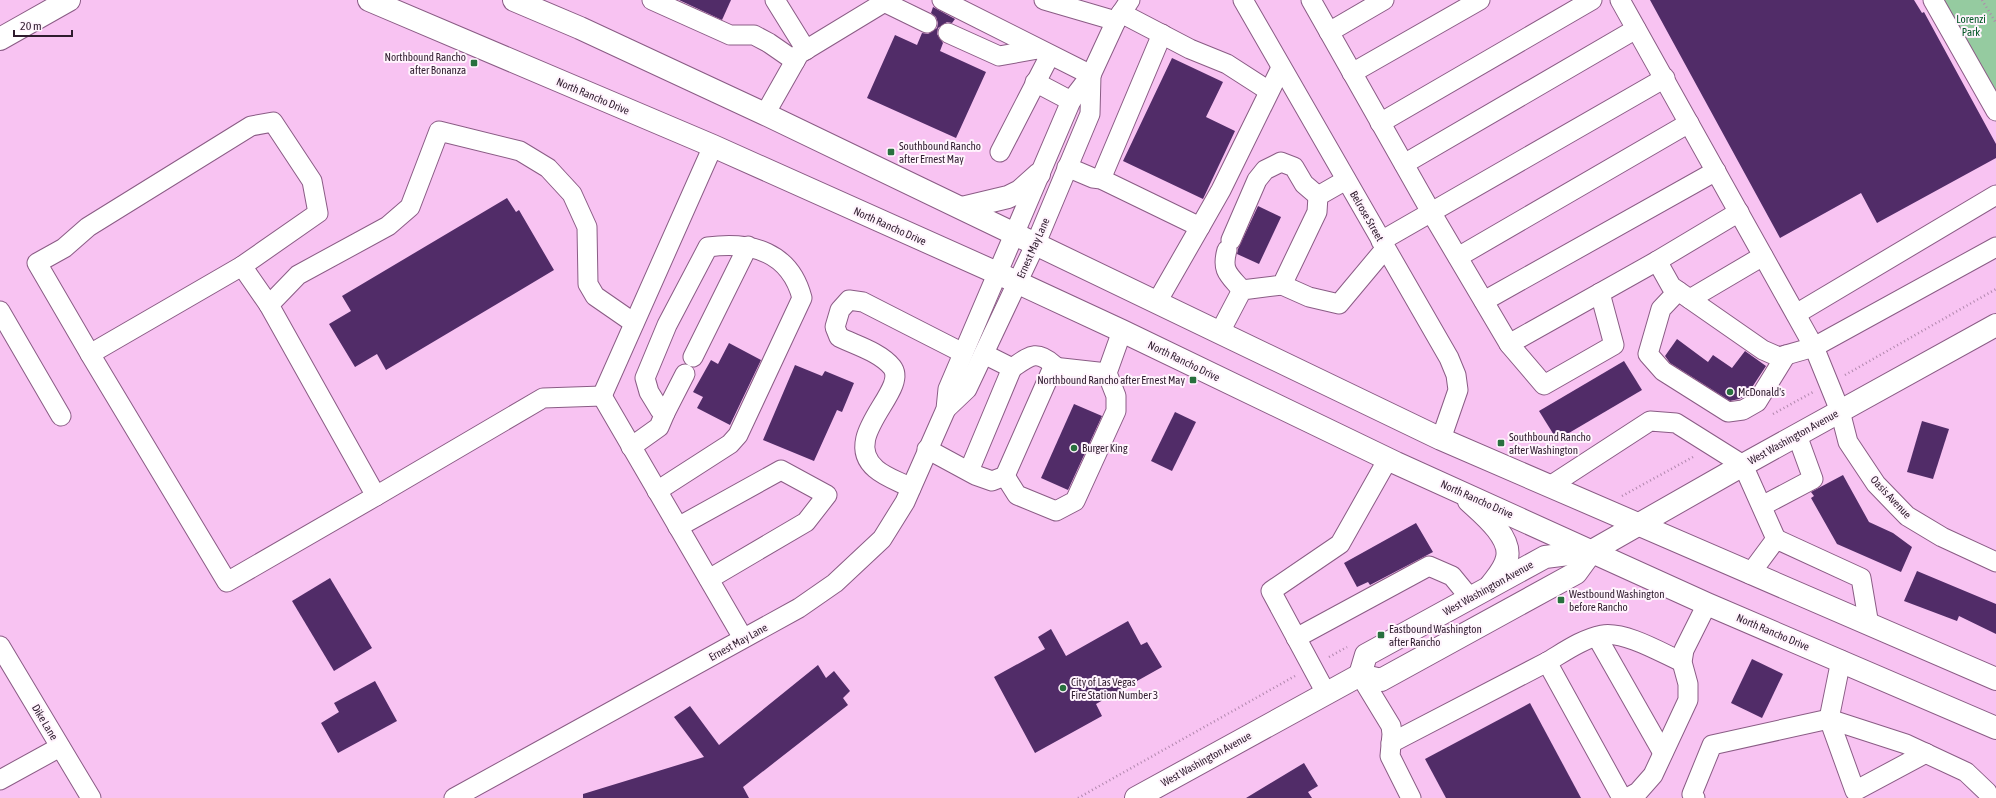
<svg xmlns="http://www.w3.org/2000/svg" width="1996" height="798" font-family="'Asap Condensed',sans-serif">
<style>
.green{fill:#95cba0}
.building{fill:#512c68}
.lines{fill:none;stroke-linecap:round;stroke-linejoin:round}
.minor-casing{stroke:#8a5c85;stroke-width:21}
.major-casing{stroke:#8a5c85;stroke-width:24}
.path{stroke:#b087ac;stroke-width:2.5;stroke-dasharray:1 3;stroke-linecap:butt}
.minor{stroke:#fff;stroke-width:19}
.major{stroke:#fff;stroke-width:22}
.poi-dot{fill:#28703e;stroke:#fff4fd;stroke-width:1.5}
.labels{text-anchor:middle;stroke-width:4;stroke-linejoin:round;paint-order:stroke}
.park-label{font-size:11px;fill:#005624;stroke:#fff4fd}
.poi-label{font-size:11px;fill:#2f1c2e;stroke:#fff4fd;text-anchor:start}
.street-label{font-size:11px;fill:#2f1c2e;stroke:#fff4fd}
</style>
<rect width="100%" height="100%" fill="#f8c3f2"/>
<!-- green -->
<path class="green" d="M 1928,0 L 1996,0 L 1996,120 Z"/>
<!-- building -->
<g class="building">
<path d="M 679,0 L 731,0 L 722,20 Z"/>
<path d="M 1650,0 L 1914,0 L 1922,13 L 1924,12 L 1996,144 L 1996,158 L 1877,223 L 1861,193 L 1780,238 Z"/>
<path d="M 933,7 L 955,19 L 952,23 L 947,22 L 938,28 L 937,34 L 943,43 L 940,51 L 986,72 L 956,138 L 867,98 L 895,35 L 917,45 L 922,33 L 928,34 L 937,28 L 938,23 L 936,17 L 931,13 Z"/>
<path d="M 1172,58 L 1223,82 L 1206,117 L 1235,131 L 1203,199 L 1123,161 Z"/>
<path d="M 507,198 L 516,212 L 519,210 L 554,270 L 386,370 L 377,354 L 355,367 L 329,324 L 351,311 L 342,296 Z"/>
<path d="M 1258,206 L 1281,217 L 1259,264 L 1237,254 L 1238,249 Z"/>
<path d="M 1677,339 L 1708,362 L 1713,355 L 1732,368 L 1745,351 L 1766,366 L 1747,395 L 1739,399 L 1730,401 L 1670,363 L 1665,356 Z"/>
<path d="M 729,343 L 761,360 L 730,425 L 697,408 L 703,397 L 693,392 L 711,360 L 718,364 Z"/>
<path d="M 1624,361 L 1642,390 L 1557,440 L 1539,411 Z"/>
<path d="M 795,365 L 822,376 L 825,371 L 854,383 L 842,412 L 837,410 L 814,461 L 763,440 Z"/>
<path d="M 1074,404 L 1102,416 L 1068,490 L 1041,478 Z"/>
<path d="M 1175,412 L 1196,422 L 1172,471 L 1151,461 Z"/>
<path d="M 1922,421 L 1949,429 L 1933,479 L 1907,472 Z"/>
<path d="M 1843,475 L 1869,522 L 1893,533 L 1912,547 L 1901,572 L 1837,544 L 1811,498 L 1814,496 L 1811,492 Z"/>
<path d="M 1416,523 L 1433,552 L 1370,585 L 1368,582 L 1357,587 L 1344,563 Z"/>
<path d="M 1917,571 L 1996,604 L 1996,634 L 1959,616 L 1957,621 L 1904,601 Z"/>
<path d="M 330,578 L 372,648 L 334,671 L 292,601 Z"/>
<path d="M 1128,621 L 1141,645 L 1147,642 L 1162,667 L 1096,704 L 1102,716 L 1035,753 L 994,677 L 1045,649 L 1038,637 L 1051,629 L 1066,656 Z"/>
<path d="M 1752,659 L 1783,674 L 1762,718 L 1731,703 Z"/>
<path d="M 818,665 L 826,678 L 834,671 L 850,691 L 843,698 L 848,705 L 743,787 L 749,798 L 583,798 L 583,794 L 704,757 L 674,717 L 690,706 L 719,745 Z"/>
<path d="M 375,681 L 397,721 L 338,753 L 321,723 L 339,712 L 334,703 Z"/>
<path d="M 1530,703 L 1581,798 L 1446,798 L 1425,759 Z"/>
<path d="M 1304,763 L 1318,786 L 1308,792 L 1312,798 L 1246,798 Z"/>
</g>
<g class="lines">
<defs>
<g id="minor">
<path d="M 652,0 L 730,35 L 754,35 L 769,43 L 795,61"/>
<path d="M 775,0 L 806,50"/>
<path d="M 942,0 L 1091,75"/>
<path d="M 1044,0 L 1116,21"/>
<path d="M 1243,0 L 1449,358 L 1456,375 L 1458,390 L 1441,439"/>
<path d="M 1311,0 L 1431,212 L 1509,344 L 1657,261"/>
<path d="M 1620,0 L 1814,347 L 1840,411 L 1848,442 L 1876,484 L 1907,516 L 1942,537 L 1996,562"/>
<path d="M 1933,0 L 1996,111"/>
<path d="M 884,2 L 927,23"/>
<path d="M 1121,13 L 1190,49 L 1227,64 L 1269,91"/>
<path d="M 1329,32 L 1384,0"/>
<path d="M 948,33 L 999,56 L 1038,49"/>
<path d="M 1352,73 L 1480,0"/>
<path d="M 1035,82 L 1071,101"/>
<path d="M 765,114 L 799,54 L 888,0"/>
<path d="M 1380,123 L 1592,0"/>
<path d="M 1000,152 L 1050,55"/>
<path d="M 1404,164 L 1636,29"/>
<path d="M 1067,167 L 1093,178 L 1101,179 L 1200,227 L 1221,190 L 1281,68"/>
<path d="M 1101,179 L 1162,34"/>
<path d="M 1739,212 L 1657,261 L 1671,286 L 1763,350 L 1779,357 L 1814,347 L 1996,247"/>
<path d="M 1231,240 L 1257,180 L 1265,170 L 1281,162 L 1294,167 L 1304,184 L 1318,196"/>
<path d="M 1381,241 L 1665,78"/>
<path d="M 1227,250 C 1221,271 1229,275 1242,290"/>
<path d="M 1458,257 L 1689,123"/>
<path d="M 1282,285 L 1309,297 L 1339,304 L 1385,249"/>
<path d="M 1678,291 L 1661,309 L 1648,354 L 1663,371 L 1728,412 L 1743,410 L 1757,402 L 1786,355"/>
<path d="M 1690,299 L 1763,256"/>
<path d="M 1484,301 L 1716,171"/>
<path d="M 1157,302 L 1200,227"/>
<path d="M 269,305 L 242,266 L 90,354 L 227,582 L 376,496"/>
<path d="M 0,311 L 61,416"/>
<path d="M 1796,314 L 1996,195"/>
<path d="M 1220,332 L 1242,290 L 1282,285 L 1317,212 L 1318,196 L 1346,180"/>
<path d="M 1509,344 L 1544,385 L 1614,345 L 1600,293"/>
<path d="M 90,354 L 37,263 L 64,248 L 88,227 L 251,126 L 273,122 L 312,181 L 318,213 L 242,266"/>
<path d="M 693,357 L 748,246"/>
<path d="M 1053,367 L 1107,373"/>
<path d="M 602,396 L 543,398 L 376,496 L 269,305 L 298,275 L 388,226 L 410,207 L 439,131 L 520,151 L 548,168 L 572,194 L 587,227 L 588,284 L 595,296 L 634,323"/>
<path d="M 602,396 L 743,638"/>
<path d="M 602,396 L 713,146"/>
<path d="M 946,409 L 967,389 L 1036,243 L 1090,114 L 1091,75"/>
<path d="M 665,413 L 685,374"/>
<path d="M 631,447 L 659,427 L 665,413 L 660,410 L 649,392 L 645,378 L 667,325 L 708,247 C 752,241 790,252 802,298 L 738,435 L 730,444 L 657,491"/>
<path d="M 927,449 L 975,475 L 992,481 L 1005,476 L 1054,365 C 1036,349 1030,356 1012,368 L 984,354"/>
<path d="M 969,471 L 1012,368"/>
<path d="M 1005,476 L 1017,495 L 1056,511 L 1075,501 L 1116,411 L 1116,396 L 1107,373 L 1122,331"/>
<path d="M 1550,486 L 1650,421 L 1676,423 L 1743,465 L 1776,539"/>
<path d="M 911,488 C 900,482 885,477 876,469 C 838,437 910,390 892,367 C 880,352 855,345 839,337 L 835,327 L 840,310 L 849,300 L 863,302 L 963,353"/>
<path d="M 1762,506 L 1813,479 L 1797,435"/>
<path d="M 678,527 L 781,470 L 827,495 L 806,522 L 709,579"/>
<path d="M 1750,574 L 1776,539 L 1861,578 L 1869,625"/>
<path d="M 1597,637 L 1663,753"/>
<path d="M 1296,638 L 1429,566 L 1452,576 L 1470,598"/>
<path d="M 0,646 L 91,798"/>
<path d="M 1841,660 L 1829,719 L 1855,791 L 1926,753"/>
<path d="M 1547,662 C 1564,652 1582,639 1602,635 C 1625,631 1662,653 1682,662"/>
<path d="M 1360,675 L 1391,726 L 1392,734 L 1390,756 L 1411,798"/>
<path d="M 1326,693 L 1271,591 L 1340,544 L 1388,459"/>
<path d="M 1391,743 L 1547,662 L 1622,798"/>
<path d="M 0,780 L 60,747"/>
<path d="M 454,798 L 799,608 L 835,583 L 882,539 L 905,502 L 946,409 L 948,389 L 1071,101 L 1091,75 L 1116,21 L 1130,0"/>
<path d="M 1627,798 L 1638,792 L 1653,775 L 1688,700 L 1688,684 L 1682,662 L 1684,650 L 1707,604"/>
<path d="M 1695,798 L 1692,794 L 1712,745 L 1829,719 L 1906,744 L 1966,772 L 1987,792 L 1990,798"/>
</g>
<g id="major">
<path d="M 369,0 L 713,146 L 997,273 L 1122,331 L 1396,463 L 1707,604 L 1996,728"/>
<path d="M 514,0 L 580,28 L 765,114 L 1441,439 L 1996,679"/>
<path d="M 0,39 L 69,0"/>
<path d="M 962,208 L 1008,197 L 1020,191 L 1039,174"/>
<path d="M 1469,501 C 1482,513 1512,537 1507,558 C 1505,569 1497,577 1491,585"/>
<path d="M 1360,675 L 1366,655 L 1545,557 L 1592,551 L 1743,465 L 1996,325"/>
<path d="M 1136,798 L 1360,675 L 1381,680 L 1576,573 L 1592,551"/>
</g>
</defs>
<!-- minor casing -->
<use href="#minor" class="minor-casing"/>
<!-- major casing -->
<use href="#major" class="major-casing"/>
<!-- path -->
<g class="path">
<path d="M 1982,0 L 1996,23"/>
<path d="M 1845,375 L 1996,289"/>
<path d="M 1773,414 L 1813,392"/>
<path d="M 1622,496 L 1693,457"/>
<path d="M 1329,657 L 1347,647"/>
<path d="M 1078,798 L 1295,676"/>
</g>
<!-- minor -->
<use href="#minor" class="minor"/>
<!-- major -->
<use href="#major" class="major"/>
</g>
<!-- markers -->
<g class="poi-dot">
<rect x="470" y="59" width="8" height="8" rx="2"/>
<rect x="887" y="148" width="8" height="8" rx="2"/>
<rect x="1189" y="376" width="8" height="8" rx="2"/>
<circle cx="1730" cy="392" r="4"/>
<rect x="1497" y="439" width="8" height="8" rx="2"/>
<circle cx="1074" cy="448" r="4"/>
<rect x="1557" y="596" width="8" height="8" rx="2"/>
<rect x="1377" y="631" width="8" height="8" rx="2"/>
<circle cx="1063" cy="688" r="4"/>
</g>
<g class="labels">
<!-- park labels -->
<g class="park-label">
<text x="1971" y="23">Lorenzi<tspan x="1971" dy="13">Park</tspan></text>
</g>
<!-- poi labels -->
<g class="poi-label">
<text x="466" y="61" text-anchor="end">Northbound Rancho<tspan x="466" dy="13">after Bonanza</tspan></text>
<text x="899" y="150">Southbound Rancho<tspan x="899" dy="13">after Ernest May</tspan></text>
<text x="1185" y="384" text-anchor="end">Northbound Rancho after Ernest May</text>
<text x="1738" y="396">McDonald's</text>
<text x="1509" y="441">Southbound Rancho<tspan x="1509" dy="13">after Washington</tspan></text>
<text x="1082" y="452">Burger King</text>
<text x="1569" y="598">Westbound Washington<tspan x="1569" dy="13">before Rancho</tspan></text>
<text x="1389" y="633">Eastbound Washington<tspan x="1389" dy="13">after Rancho</tspan></text>
<text x="1071" y="686">City of Las Vegas<tspan x="1071" dy="13">Fire Station Number 3</tspan></text>
</g>
<!-- street labels -->
<g class="street-label">
<text transform="translate(593 96) rotate(23)" y="4">North Rancho Drive</text>
<text transform="translate(1367 216) rotate(60)" y="4">Belrose Street</text>
<text transform="translate(890 226) rotate(24)" y="4">North Rancho Drive</text>
<text transform="translate(1033 248) rotate(-66)" y="4">Ernest May Lane</text>
<text transform="translate(1184 361) rotate(26)" y="4">North Rancho Drive</text>
<text transform="translate(1793 437) rotate(-29)" y="4">West Washington Avenue</text>
<text transform="translate(1891 497) rotate(47)" y="4">Oasis Avenue</text>
<text transform="translate(1477 499) rotate(24)" y="4">North Rancho Drive</text>
<text transform="translate(1488 588) rotate(-29)" y="4">West Washington Avenue</text>
<text transform="translate(1773 632) rotate(23)" y="4">North Rancho Drive</text>
<text transform="translate(738 642) rotate(-29)" y="4">Ernest May Lane</text>
<text transform="translate(45 722) rotate(59)" y="4">Dike Lane</text>
<text transform="translate(1206 759) rotate(-29)" y="4">West Washington Avenue</text>
</g>
</g>
<!-- scale -->
<path d="M14 30v6h58v-6" fill="none" stroke="#2f1c2e" stroke-width="2"/>
<text x="20" y="30" font-size="12" fill="#2f1c2e" stroke="#fff4fd" stroke-width="3" paint-order="stroke">20 m</text>
</svg>
